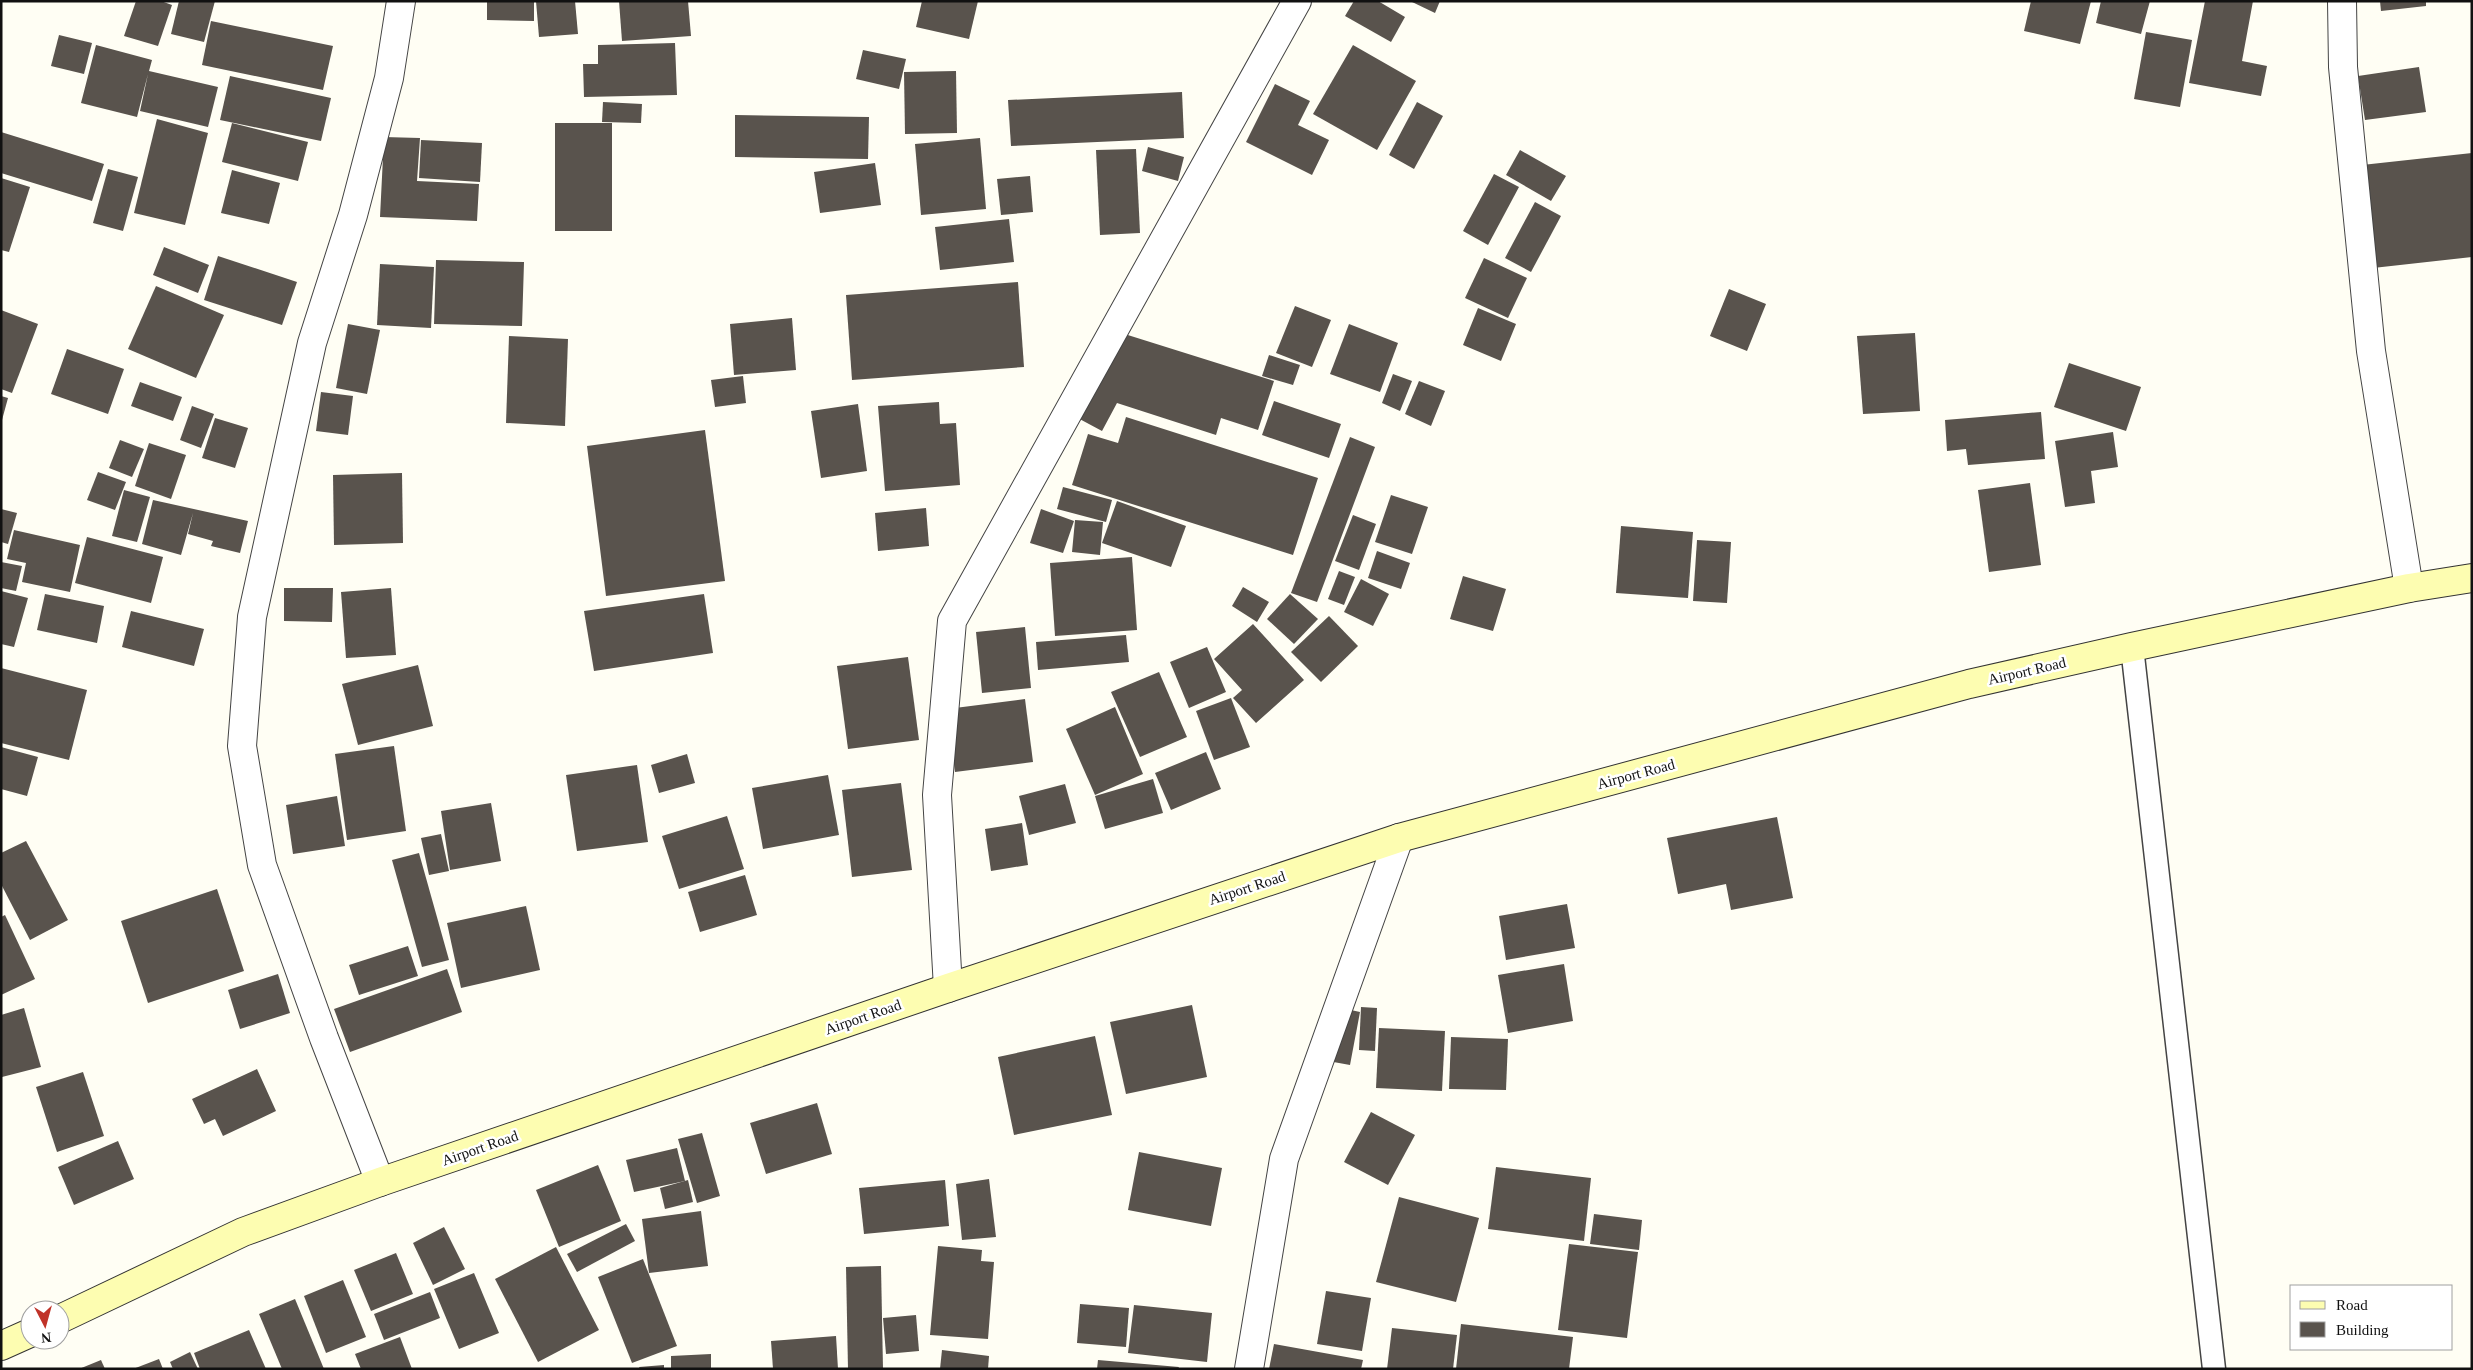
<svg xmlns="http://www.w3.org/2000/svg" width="2473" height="1370" font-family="Georgia,serif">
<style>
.building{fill:#59534d}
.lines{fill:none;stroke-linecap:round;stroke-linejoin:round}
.service-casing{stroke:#444;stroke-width:25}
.minor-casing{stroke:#444;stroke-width:30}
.secondary-casing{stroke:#333;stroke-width:30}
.service{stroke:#fff;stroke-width:22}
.minor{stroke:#fff;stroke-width:28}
.secondary{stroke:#fdfdb1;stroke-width:28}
.labels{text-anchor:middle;stroke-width:5;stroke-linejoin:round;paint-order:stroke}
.street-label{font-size:15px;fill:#111;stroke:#fff}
</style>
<rect width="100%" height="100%" fill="#fffef4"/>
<!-- building -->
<g class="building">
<path d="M 136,1 L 161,1 L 172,5 L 158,46 L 124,36 Z"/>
<path d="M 179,1 L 215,1 L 204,42 L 171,34 Z"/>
<path d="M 487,1 L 534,1 L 534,21 L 487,20 Z"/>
<path d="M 536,1 L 575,1 L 578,34 L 539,37 Z"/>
<path d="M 619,1 L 688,1 L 691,36 L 622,41 Z"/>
<path d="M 922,1 L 978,1 L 969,39 L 916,27 Z"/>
<path d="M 1354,1 L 1378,1 L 1405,17 L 1391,42 L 1345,16 Z"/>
<path d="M 1410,1 L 1440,1 L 1435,13 Z"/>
<path d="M 2031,1 L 2091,1 L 2080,44 L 2024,31 Z"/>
<path d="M 2101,1 L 2150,1 L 2141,34 L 2096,23 Z"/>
<path d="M 2205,1 L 2253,1 L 2242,61 L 2267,66 L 2261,96 L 2189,83 Z"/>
<path d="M 2380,1 L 2426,1 L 2426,6 L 2381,11 Z"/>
<path d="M 211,21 L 333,46 L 323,90 L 202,65 Z"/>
<path d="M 2146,32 L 2192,40 L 2180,107 L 2134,99 Z"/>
<path d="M 59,35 L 92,43 L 84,74 L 51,66 Z"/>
<path d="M 675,43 L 677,95 L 584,97 L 583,64 L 598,64 L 598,45 Z"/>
<path d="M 96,45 L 152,60 L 149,71 L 218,87 L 208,127 L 140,111 L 148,74 L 137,117 L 81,103 Z"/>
<path d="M 1353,45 L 1416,81 L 1377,150 L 1313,114 Z"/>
<path d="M 863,50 L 906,59 L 899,89 L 856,79 Z"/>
<path d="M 2419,67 L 2426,112 L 2365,120 L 2358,76 Z"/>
<path d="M 956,71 L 957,133 L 905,134 L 904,72 Z"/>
<path d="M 230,76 L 331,98 L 321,141 L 220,120 Z"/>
<path d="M 1275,84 L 1310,101 L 1298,125 L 1329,140 L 1312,175 L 1246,142 Z"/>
<path d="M 1182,92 L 1184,138 L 1011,146 L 1008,100 Z"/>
<path d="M 603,102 L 642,104 L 641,123 L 602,122 Z"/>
<path d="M 1417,102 L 1443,116 L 1414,169 L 1389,155 Z"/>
<path d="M 735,115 L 869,117 L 868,159 L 735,157 Z"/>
<path d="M 157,119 L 208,133 L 185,225 L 134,213 Z"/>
<path d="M 232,123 L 308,142 L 298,181 L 222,162 Z"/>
<rect x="555" y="123" width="57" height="108"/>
<path d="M 1,132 L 104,164 L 92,201 L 1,173 Z"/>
<path d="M 384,137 L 420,138 L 417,181 L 479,184 L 477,221 L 380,217 Z"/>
<path d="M 980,138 L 986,209 L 921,215 L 915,144 Z"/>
<path d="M 421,140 L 482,143 L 480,182 L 419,178 Z"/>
<path d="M 1148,147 L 1184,157 L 1178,181 L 1142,171 Z"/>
<path d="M 1136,149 L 1140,233 L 1100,235 L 1096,150 Z"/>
<path d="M 1520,150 L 1566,176 L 1551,201 L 1506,175 Z"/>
<path d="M 2472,153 L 2472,257 L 2373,268 L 2362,165 Z"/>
<path d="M 875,163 L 881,205 L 820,213 L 814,172 Z"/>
<path d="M 108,169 L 138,177 L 123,231 L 93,223 Z"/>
<path d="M 232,170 L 280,183 L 269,224 L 221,213 Z"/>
<path d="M 1494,174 L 1519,187 L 1488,245 L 1463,231 Z"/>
<path d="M 1030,176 L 1033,212 L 1001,215 L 997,179 Z"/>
<path d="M 1,178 L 30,187 L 9,252 L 1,250 Z"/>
<path d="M 1535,202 L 1561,216 L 1531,272 L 1505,258 Z"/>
<path d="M 1009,219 L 1014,262 L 940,270 L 935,227 Z"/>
<path d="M 164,247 L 209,265 L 198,293 L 153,275 Z"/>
<path d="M 218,256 L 297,282 L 282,325 L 204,300 Z"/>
<path d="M 1484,258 L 1527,278 L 1508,318 L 1465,298 Z"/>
<path d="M 436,260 L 524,262 L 522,326 L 434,324 Z"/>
<path d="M 380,264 L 434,267 L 431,328 L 377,325 Z"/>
<path d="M 1018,282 L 1024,367 L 852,380 L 846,295 Z"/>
<path d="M 156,286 L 224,315 L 196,378 L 128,349 Z"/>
<path d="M 1729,289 L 1766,304 L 1747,351 L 1710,336 Z"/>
<path d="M 1295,306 L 1331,320 L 1312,367 L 1276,353 Z"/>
<path d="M 1478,308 L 1516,324 L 1501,361 L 1463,345 Z"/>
<path d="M 1,310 L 38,324 L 12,393 L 1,389 Z"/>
<path d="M 792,318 L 796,370 L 734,375 L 730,324 Z"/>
<path d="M 348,324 L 380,330 L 367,394 L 336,388 Z"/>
<path d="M 1349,324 L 1398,343 L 1380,392 L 1330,374 Z"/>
<path d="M 1115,331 L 1274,381 L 1258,430 L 1221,418 L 1216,435 L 1117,403 L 1102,431 L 1074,416 Z"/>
<path d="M 1915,333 L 1920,411 L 1863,414 L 1857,336 Z"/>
<path d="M 509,336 L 568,339 L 565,426 L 506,423 Z"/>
<path d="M 67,349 L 124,369 L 108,414 L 51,394 Z"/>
<path d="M 1269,355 L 1300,365 L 1293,385 L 1262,376 Z"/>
<path d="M 2069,363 L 2141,387 L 2126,431 L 2054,407 Z"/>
<path d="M 1393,374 L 1412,381 L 1400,411 L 1382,403 Z"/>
<path d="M 743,376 L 746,403 L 715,407 L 711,380 Z"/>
<path d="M 1419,381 L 1445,391 L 1431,426 L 1405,414 Z"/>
<path d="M 140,382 L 182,397 L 173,421 L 131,406 Z"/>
<path d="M 321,392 L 353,396 L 348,435 L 316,431 Z"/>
<path d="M 1,396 L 8,398 L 2,420 L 1,420 Z"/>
<path d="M 1274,401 L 1341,424 L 1329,458 L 1262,435 Z"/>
<path d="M 939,402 L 940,424 L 956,423 L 960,485 L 885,491 L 878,406 Z"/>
<path d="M 858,404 L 867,471 L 821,478 L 811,411 Z"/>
<path d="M 192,406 L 214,414 L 201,448 L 180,440 Z"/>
<path d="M 2041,412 L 2045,459 L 1968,465 L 1966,449 L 1947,451 L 1945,420 Z"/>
<path d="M 1126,417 L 1318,478 L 1293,555 L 1072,485 L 1088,434 L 1118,443 Z"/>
<path d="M 215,418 L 248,428 L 235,468 L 202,458 Z"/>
<path d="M 705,430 L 725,581 L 606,596 L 587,446 Z"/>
<path d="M 2113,432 L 2118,467 L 2091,471 L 2095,503 L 2065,507 L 2055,441 Z"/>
<path d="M 1350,437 L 1375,447 L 1317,602 L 1291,593 Z"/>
<path d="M 120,440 L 144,449 L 132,477 L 109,468 Z"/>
<path d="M 149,443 L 186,455 L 171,499 L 135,486 Z"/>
<path d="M 98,472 L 126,482 L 115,510 L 87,500 Z"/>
<path d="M 402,473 L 403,543 L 334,545 L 333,475 Z"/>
<path d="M 2030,483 L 2041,565 L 1989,572 L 1978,490 Z"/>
<path d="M 1063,487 L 1112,500 L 1106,522 L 1057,509 Z"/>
<path d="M 124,490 L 150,497 L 137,542 L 112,536 Z"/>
<path d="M 1391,495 L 1428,507 L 1412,554 L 1375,542 Z"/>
<path d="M 153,500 L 248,521 L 240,553 L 211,546 L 213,541 L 188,534 L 193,513 L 181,555 L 142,544 Z"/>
<path d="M 1117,501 L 1186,526 L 1171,567 L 1102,543 Z"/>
<path d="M 926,508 L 929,546 L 878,551 L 875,513 Z"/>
<path d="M 1,509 L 17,513 L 8,544 L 1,542 Z"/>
<path d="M 1041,509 L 1074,521 L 1063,553 L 1030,543 Z"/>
<path d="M 1353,515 L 1376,524 L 1359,570 L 1335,561 Z"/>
<path d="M 1075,520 L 1103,522 L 1100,555 L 1072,552 Z"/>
<path d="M 1621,526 L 1693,532 L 1688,598 L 1616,593 Z"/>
<path d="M 14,530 L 80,545 L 70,592 L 22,582 L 26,563 L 7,559 Z"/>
<path d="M 87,537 L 163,557 L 151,603 L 75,583 Z"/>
<path d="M 1697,540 L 1731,542 L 1727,603 L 1693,601 Z"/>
<path d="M 1377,551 L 1410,563 L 1401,589 L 1368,578 Z"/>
<path d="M 1132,557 L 1137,630 L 1055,636 L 1050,563 Z"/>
<path d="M 1,562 L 22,566 L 16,591 L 1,588 Z"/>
<path d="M 1339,571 L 1355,577 L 1344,605 L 1328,599 Z"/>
<path d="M 1463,576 L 1506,589 L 1493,631 L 1450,619 Z"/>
<path d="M 1361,579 L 1389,594 L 1373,626 L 1344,612 Z"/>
<path d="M 1243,587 L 1269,602 L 1257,622 L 1232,606 Z"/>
<path d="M 284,588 L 333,588 L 332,622 L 284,621 Z"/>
<path d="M 391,588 L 396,655 L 346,658 L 341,592 Z"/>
<path d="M 1,591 L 28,598 L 14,647 L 1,644 Z"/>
<path d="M 45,594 L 104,606 L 97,643 L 37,630 Z"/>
<path d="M 704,594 L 713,653 L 594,671 L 584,611 Z"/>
<path d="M 1290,594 L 1318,619 L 1294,644 L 1267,619 Z"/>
<path d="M 131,611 L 204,629 L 194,666 L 122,647 Z"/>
<path d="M 1329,616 L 1358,646 L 1321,682 L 1291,652 Z"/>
<path d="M 1253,624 L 1304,680 L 1256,723 L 1233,698 L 1242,690 L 1214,659 Z"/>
<path d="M 1025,627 L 1031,688 L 982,693 L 976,632 Z"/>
<path d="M 1126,635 L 1129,662 L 1038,670 L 1036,642 Z"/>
<path d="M 1207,647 L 1226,692 L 1189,708 L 1170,662 Z"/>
<path d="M 908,657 L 919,740 L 848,749 L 837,666 Z"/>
<path d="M 418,665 L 433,726 L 358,745 L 342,684 Z"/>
<path d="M 1,668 L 87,690 L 69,760 L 1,743 Z"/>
<path d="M 1159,672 L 1187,737 L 1140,757 L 1111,692 Z"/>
<path d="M 1231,698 L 1250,747 L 1214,760 L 1196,711 Z"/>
<path d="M 1025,699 L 1033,762 L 955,772 L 947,709 Z"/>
<path d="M 1115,707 L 1143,774 L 1095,795 L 1066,729 Z"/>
<path d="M 394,746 L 406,831 L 347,840 L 335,754 Z"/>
<path d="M 1,747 L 38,757 L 27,796 L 1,789 Z"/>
<path d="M 1206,752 L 1221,789 L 1171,810 L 1155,773 Z"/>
<path d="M 687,754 L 695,783 L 659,793 L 651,765 Z"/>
<path d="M 637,765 L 648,842 L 577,851 L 566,775 Z"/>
<path d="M 828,775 L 839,835 L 763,849 L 752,788 Z"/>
<path d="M 1153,779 L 1163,813 L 1105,829 L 1095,796 Z"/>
<path d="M 901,783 L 912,870 L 852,877 L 842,790 Z"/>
<path d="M 1065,784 L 1076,823 L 1029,835 L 1019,796 Z"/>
<path d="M 337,796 L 345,846 L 293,854 L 286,805 Z"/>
<path d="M 491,803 L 501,861 L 450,870 L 441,811 Z"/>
<path d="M 727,816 L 744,869 L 679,889 L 662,836 Z"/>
<path d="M 1777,817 L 1793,898 L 1731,910 L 1726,884 L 1678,894 L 1667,838 Z"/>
<path d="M 1022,823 L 1028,865 L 991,871 L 985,829 Z"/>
<path d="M 441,834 L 449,871 L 429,875 L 421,838 Z"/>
<path d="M 26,841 L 68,920 L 30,940 L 1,884 L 1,853 Z"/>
<path d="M 419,853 L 449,960 L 422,967 L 392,860 Z"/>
<path d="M 745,875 L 757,915 L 700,932 L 688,892 Z"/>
<path d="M 217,889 L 244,971 L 148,1003 L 121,921 Z"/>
<path d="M 1567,904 L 1575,948 L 1506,960 L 1499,916 Z"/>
<path d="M 526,906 L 540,970 L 461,988 L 447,923 Z"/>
<path d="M 5,915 L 35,979 L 1,995 L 1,917 Z"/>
<path d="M 408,946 L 418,976 L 359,995 L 349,965 Z"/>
<path d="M 1564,964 L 1573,1021 L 1508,1033 L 1498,975 Z"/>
<path d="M 447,969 L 462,1012 L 350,1052 L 334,1009 Z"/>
<path d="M 278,974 L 290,1013 L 240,1029 L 228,990 Z"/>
<path d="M 1192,1005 L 1207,1077 L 1126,1094 L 1110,1022 Z"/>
<path d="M 1337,1007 L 1360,1012 L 1350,1065 L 1328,1061 Z"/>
<path d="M 1361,1007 L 1377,1008 L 1375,1051 L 1359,1050 Z"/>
<path d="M 24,1008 L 41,1067 L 2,1077 L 1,1015 Z"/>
<path d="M 1379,1028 L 1445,1031 L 1442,1091 L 1376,1088 Z"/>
<path d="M 1095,1036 L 1112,1115 L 1014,1135 L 998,1057 Z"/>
<path d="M 1451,1037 L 1508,1039 L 1506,1090 L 1449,1089 Z"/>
<path d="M 257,1069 L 276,1111 L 223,1136 L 215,1119 L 204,1124 L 192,1099 Z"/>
<path d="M 83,1072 L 104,1136 L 57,1152 L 36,1087 Z"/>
<path d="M 817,1103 L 832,1154 L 766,1174 L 750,1123 Z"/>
<path d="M 1371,1112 L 1415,1135 L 1388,1185 L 1344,1162 Z"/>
<path d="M 702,1133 L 720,1196 L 697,1203 L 678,1139 Z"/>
<path d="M 118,1141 L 134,1179 L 74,1205 L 58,1167 Z"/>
<path d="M 677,1148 L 685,1181 L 634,1192 L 626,1160 Z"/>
<path d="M 1139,1152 L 1222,1168 L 1211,1226 L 1128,1210 Z"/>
<path d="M 598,1165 L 621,1221 L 559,1247 L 536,1190 Z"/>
<path d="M 1496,1167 L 1591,1178 L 1584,1241 L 1488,1229 Z"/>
<path d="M 989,1179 L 996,1237 L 962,1240 L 956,1184 Z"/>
<path d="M 688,1180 L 693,1202 L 665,1209 L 660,1188 Z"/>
<path d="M 945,1180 L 949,1226 L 864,1234 L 859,1188 Z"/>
<path d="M 1399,1197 L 1479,1218 L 1456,1302 L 1376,1282 Z"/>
<path d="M 701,1211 L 708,1266 L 649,1273 L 642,1219 Z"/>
<path d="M 1594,1214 L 1642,1220 L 1639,1250 L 1590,1244 Z"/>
<path d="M 626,1224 L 635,1241 L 577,1272 L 567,1254 Z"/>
<path d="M 444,1227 L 465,1269 L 433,1285 L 413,1243 Z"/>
<path d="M 1569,1244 L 1638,1252 L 1627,1338 L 1558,1330 Z"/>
<path d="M 938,1246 L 982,1250 L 981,1261 L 994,1262 L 988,1339 L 930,1335 Z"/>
<path d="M 556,1247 L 599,1330 L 538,1362 L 495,1279 Z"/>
<path d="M 396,1253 L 413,1294 L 371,1311 L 354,1270 Z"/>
<path d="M 643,1259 L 677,1346 L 632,1363 L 598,1277 Z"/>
<path d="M 881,1266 L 883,1369 L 848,1369 L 846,1267 Z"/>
<path d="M 474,1273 L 499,1333 L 459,1349 L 434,1289 Z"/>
<path d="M 343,1280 L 366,1337 L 326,1353 L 304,1296 Z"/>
<path d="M 1326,1291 L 1371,1298 L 1362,1351 L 1317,1344 Z"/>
<path d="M 430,1292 L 440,1318 L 384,1340 L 374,1314 Z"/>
<path d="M 295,1299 L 324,1369 L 282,1369 L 259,1314 Z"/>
<path d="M 1080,1304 L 1129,1308 L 1126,1347 L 1077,1343 Z"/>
<path d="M 1134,1305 L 1212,1313 L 1207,1362 L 1128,1353 Z"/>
<path d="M 916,1315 L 919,1351 L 886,1354 L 883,1318 Z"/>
<path d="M 1461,1324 L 1573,1337 L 1569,1369 L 1456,1369 Z"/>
<path d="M 1392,1328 L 1457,1335 L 1453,1369 L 1387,1369 Z"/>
<path d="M 249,1330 L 266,1369 L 200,1369 L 194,1353 Z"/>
<path d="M 836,1336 L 838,1369 L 773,1369 L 771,1341 Z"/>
<path d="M 400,1337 L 412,1369 L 361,1369 L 355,1354 Z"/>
<path d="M 1274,1344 L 1363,1360 L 1361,1369 L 1269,1369 Z"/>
<path d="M 942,1350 L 989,1356 L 988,1369 L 940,1369 Z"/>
<path d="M 190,1352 L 198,1369 L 173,1369 L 170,1362 Z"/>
<path d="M 711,1354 L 711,1369 L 671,1369 L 671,1356 Z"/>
<path d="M 159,1359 L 163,1369 L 133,1369 Z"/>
<path d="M 101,1360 L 105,1369 L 79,1369 Z"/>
<path d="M 1098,1360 L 1179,1367 L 1178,1369 L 1097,1369 Z"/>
<path d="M 664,1365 L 664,1369 L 640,1369 L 639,1367 Z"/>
</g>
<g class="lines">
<defs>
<path id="service" d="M 2132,647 L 2214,1369"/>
<g id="minor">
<path d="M 2342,1 L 2343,67 L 2371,351 L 2409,588"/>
<path d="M 948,988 L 937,795 L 952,621 L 1297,1"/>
<path d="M 380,1182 L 324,1038 L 262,865 L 242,746 L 252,617 L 312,343 L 353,215 L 389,78 L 401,1"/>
<path d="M 1249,1369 L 1284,1159 L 1399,838"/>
</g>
<g id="secondary">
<path d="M 60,1319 L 243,1232 L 380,1182 L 948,988 L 1399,838 L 1969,684 L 2132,647 L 2409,588 L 2472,578"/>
<path d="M 1,1346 L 30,1333"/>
</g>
</defs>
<!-- service casing -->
<use href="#service" class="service-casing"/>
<!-- minor casing -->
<use href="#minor" class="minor-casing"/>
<!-- secondary casing -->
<use href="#secondary" class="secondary-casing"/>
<!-- service -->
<use href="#service" class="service"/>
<!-- minor -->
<use href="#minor" class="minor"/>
<!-- secondary -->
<use href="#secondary" class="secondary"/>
</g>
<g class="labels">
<!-- street labels -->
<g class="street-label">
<text transform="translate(2027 671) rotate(-13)" y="5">Airport Road</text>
<text transform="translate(1636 774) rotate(-15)" y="5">Airport Road</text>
<text transform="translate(1247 888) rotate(-18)" y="5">Airport Road</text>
<text transform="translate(863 1017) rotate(-19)" y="5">Airport Road</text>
<text transform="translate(480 1148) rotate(-19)" y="5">Airport Road</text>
</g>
</g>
<!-- border -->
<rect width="2473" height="1370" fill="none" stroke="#111111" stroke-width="5"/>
<!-- legend -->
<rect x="2290" y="1285" width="162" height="65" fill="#ffffff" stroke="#a0a0a0"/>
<rect x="2300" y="1301" width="25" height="8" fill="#fdfdb1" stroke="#a0a0a0"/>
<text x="2336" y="1310" font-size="15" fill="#111111">Road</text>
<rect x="2300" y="1322" width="25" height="15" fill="#59534d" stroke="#a0a0a0"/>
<text x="2336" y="1335" font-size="15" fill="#111111">Building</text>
<!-- north arrow -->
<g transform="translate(45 1325) rotate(174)"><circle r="24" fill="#ffffff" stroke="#a0a0a0"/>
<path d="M0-4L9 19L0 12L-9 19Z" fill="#c03329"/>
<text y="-8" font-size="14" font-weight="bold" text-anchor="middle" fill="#111111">N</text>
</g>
</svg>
